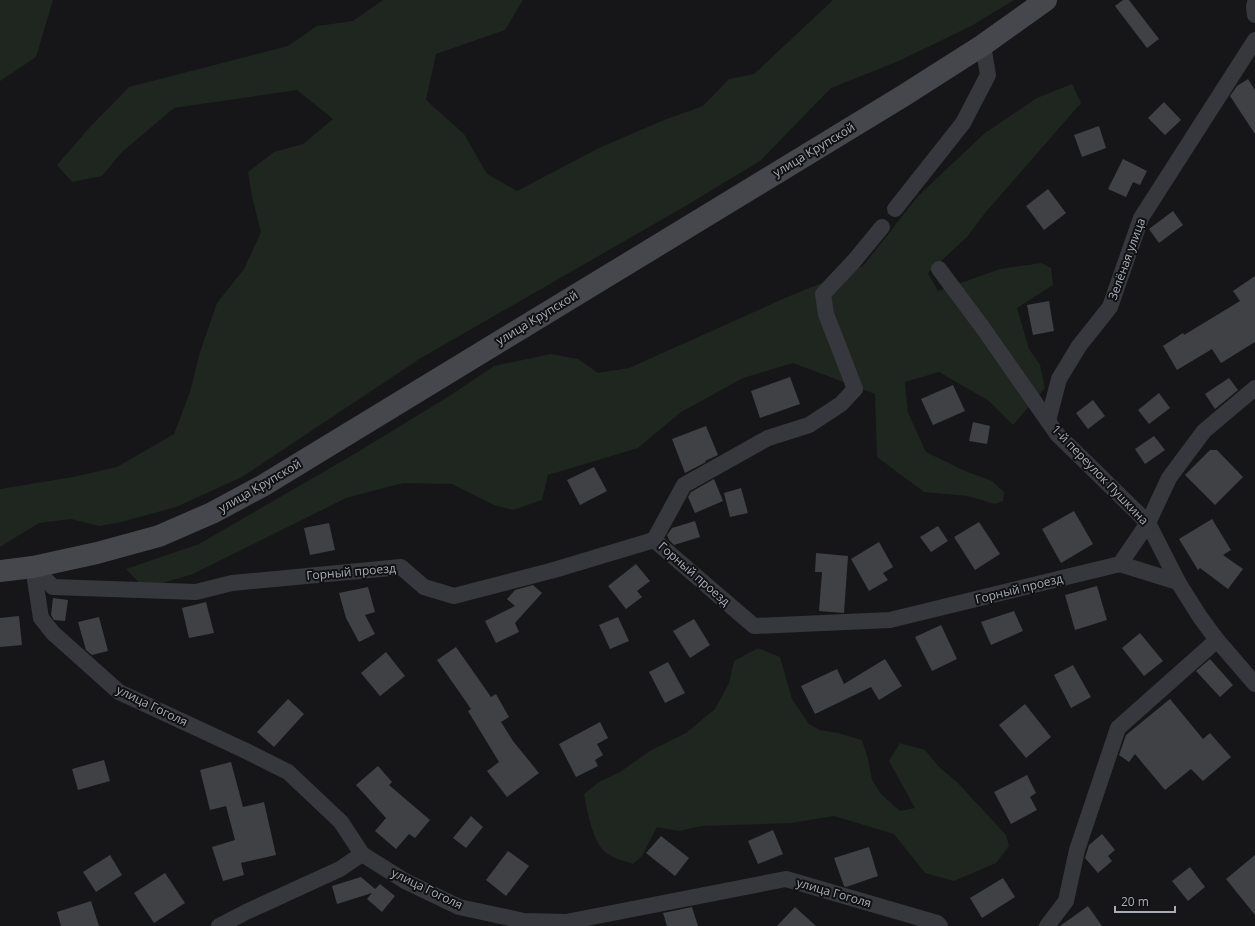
<svg xmlns="http://www.w3.org/2000/svg" width="1255" height="926" font-family="'Open Sans',sans-serif">
<style>
.green{fill:#1e261f}
.building{fill:#404145}
.lines{fill:none;stroke-linecap:round;stroke-linejoin:round}
.street{stroke:#37383d;stroke-width:16}
.secondary{stroke:#45474d;stroke-width:22}
.labels{text-anchor:middle;stroke-width:4;stroke-linejoin:round;paint-order:stroke}
.street-label{font-size:12px;fill:#a8adb8;stroke:#111113}
</style>
<rect width="100%" height="100%" fill="#161618"/>
<!-- green -->
<g class="green">
<path d="M 0,0 L 53,0 L 36,57 L 0,81 Z"/>
<path d="M 383,0 L 523,0 L 505,30 L 436,54 L 426,100 L 464,134 L 487,174 L 517,191 L 599,148 L 664,120 L 703,106 L 729,79 L 754,74 L 833,0 L 1014,0 L 973,25 L 901,60 L 831,88 L 760,161 L 682,208 L 421,358 L 242,477 L 176,507 L 121,522 L 99,526 L 71,519 L 39,523 L 0,547 L 0,489 L 73,477 L 117,467 L 174,434 L 190,392 L 200,352 L 217,303 L 244,269 L 261,232 L 252,197 L 248,172 L 274,152 L 303,144 L 333,119 L 297,90 L 174,108 L 122,152 L 102,176 L 72,182 L 57,165 L 90,127 L 129,87 L 288,46 L 317,26 L 353,21 Z"/>
<path d="M 1072,84 L 1081,103 L 985,213 L 967,237 L 928,273 L 938,291 L 1000,269 L 1041,263 L 1051,268 L 1053,285 L 1017,308 L 1029,349 L 1040,365 L 1045,388 L 1013,425 L 989,401 L 939,372 L 905,382 L 908,413 L 926,452 L 965,471 L 992,481 L 1004,492 L 1003,501 L 995,504 L 968,496 L 924,492 L 877,457 L 875,394 L 793,363 L 743,378 L 681,412 L 638,448 L 548,475 L 542,500 L 513,510 L 494,505 L 452,484 L 403,483 L 346,498 L 193,574 L 163,583 L 140,584 L 126,569 L 199,544 L 356,453 L 451,395 L 494,366 L 551,354 L 578,359 L 598,373 L 629,368 L 785,298 L 863,266 L 918,196 L 985,133 L 1037,98 Z"/>
<path d="M 758,648 L 780,657 L 792,699 L 809,724 L 820,730 L 838,733 L 862,740 L 868,759 L 872,780 L 881,794 L 900,811 L 915,808 L 889,761 L 900,743 L 925,750 L 939,767 L 957,782 L 1006,835 L 1009,846 L 996,863 L 954,881 L 925,873 L 894,834 L 834,816 L 791,823 L 702,826 L 679,831 L 657,827 L 642,856 L 633,864 C 624,861 612,858 605,852 C 592,840 587,810 584,794 L 599,782 L 620,772 L 650,751 L 686,733 L 715,709 L 729,683 L 734,661 Z"/>
</g>
<!-- building -->
<g class="building">
<path d="M 1123,0 L 1129,0 L 1159,39 L 1147,48 L 1115,6 Z"/>
<path d="M 1248,79 L 1255,90 L 1255,134 L 1230,96 L 1237,86 Z"/>
<path d="M 1164,102 L 1181,120 L 1165,135 L 1148,118 Z"/>
<path d="M 1099,126 L 1106,148 L 1082,157 L 1074,135 Z"/>
<path d="M 1123,159 L 1147,171 L 1140,185 L 1133,182 L 1126,197 L 1108,189 Z"/>
<path d="M 1048,189 L 1066,213 L 1044,230 L 1026,206 Z"/>
<path d="M 1173,211 L 1183,225 L 1159,243 L 1149,229 Z"/>
<path d="M 1255,276 L 1255,342 L 1221,363 L 1212,349 L 1177,370 L 1163,346 L 1183,333 L 1184,335 L 1240,301 L 1233,291 Z"/>
<path d="M 1049,301 L 1054,331 L 1033,335 L 1027,305 Z"/>
<path d="M 790,377 L 800,404 L 760,418 L 751,391 Z"/>
<path d="M 1229,378 L 1238,390 L 1215,409 L 1205,394 Z"/>
<path d="M 953,385 L 965,411 L 933,425 L 921,399 Z"/>
<path d="M 1159,393 L 1170,408 L 1149,424 L 1138,410 Z"/>
<path d="M 1093,400 L 1105,416 L 1088,429 L 1076,413 Z"/>
<path d="M 973,422 L 990,426 L 987,444 L 969,441 Z"/>
<path d="M 706,426 L 718,455 L 705,461 L 706,462 L 685,473 L 672,439 Z"/>
<path d="M 1154,436 L 1165,450 L 1145,464 L 1135,449 Z"/>
<path d="M 1210,450 L 1217,450 L 1243,477 L 1215,505 L 1185,475 Z"/>
<path d="M 594,467 L 607,491 L 580,505 L 567,480 Z"/>
<path d="M 714,479 L 723,501 L 695,513 L 688,497 L 691,492 Z"/>
<path d="M 741,488 L 748,513 L 730,517 L 724,493 Z"/>
<path d="M 1074,511 L 1093,544 L 1061,563 L 1042,529 Z"/>
<path d="M 1212,519 L 1231,550 L 1223,555 L 1243,569 L 1228,589 L 1200,568 L 1198,570 L 1179,539 Z"/>
<path d="M 695,521 L 700,537 L 674,545 L 669,540 L 667,535 L 672,528 Z"/>
<path d="M 979,522 L 1000,554 L 975,570 L 954,537 Z"/>
<path d="M 329,523 L 335,550 L 310,555 L 304,528 Z"/>
<path d="M 938,526 L 948,541 L 931,552 L 920,537 Z"/>
<path d="M 879,542 L 893,567 L 883,573 L 888,580 L 869,591 L 851,559 Z"/>
<path d="M 816,553 L 848,556 L 844,613 L 819,611 L 822,572 L 815,572 Z"/>
<path d="M 636,564 L 650,581 L 637,591 L 642,597 L 626,609 L 608,586 Z"/>
<path d="M 533,585 L 542,593 L 515,623 L 519,632 L 496,643 L 485,621 L 515,606 L 507,599 L 515,590 Z"/>
<path d="M 1097,586 L 1107,620 L 1075,630 L 1065,595 Z"/>
<path d="M 368,587 L 375,612 L 365,615 L 375,634 L 359,642 L 346,618 L 339,593 Z"/>
<path d="M 53,598 L 68,600 L 65,621 L 54,620 L 51,615 Z"/>
<path d="M 206,602 L 214,633 L 189,638 L 182,608 Z"/>
<path d="M 1014,611 L 1023,631 L 991,645 L 981,622 Z"/>
<path d="M 19,616 L 22,645 L 0,647 L 0,618 Z"/>
<path d="M 99,617 L 108,651 L 92,655 L 86,650 L 78,622 Z"/>
<path d="M 618,617 L 629,641 L 610,649 L 599,625 Z"/>
<path d="M 694,619 L 710,645 L 690,658 L 673,631 Z"/>
<path d="M 941,625 L 957,659 L 932,671 L 915,637 Z"/>
<path d="M 1140,633 L 1163,661 L 1144,676 L 1122,648 Z"/>
<path d="M 456,647 L 491,697 L 496,694 L 509,717 L 501,722 L 513,741 L 539,773 L 507,797 L 487,771 L 499,762 L 468,711 L 471,709 L 437,660 Z"/>
<path d="M 386,652 L 405,676 L 380,696 L 361,673 Z"/>
<path d="M 885,659 L 902,686 L 879,700 L 871,687 L 815,714 L 801,686 L 837,669 L 844,684 Z"/>
<path d="M 1210,659 L 1233,685 L 1220,697 L 1196,671 Z"/>
<path d="M 668,662 L 685,693 L 665,703 L 649,672 Z"/>
<path d="M 1073,665 L 1091,697 L 1071,708 L 1054,675 Z"/>
<path d="M 288,699 L 304,714 L 274,747 L 257,732 Z"/>
<path d="M 1170,699 L 1203,739 L 1210,733 L 1231,757 L 1203,781 L 1191,769 L 1165,790 L 1135,754 L 1129,762 L 1119,755 L 1126,735 Z"/>
<path d="M 1025,704 L 1051,737 L 1026,758 L 999,725 Z"/>
<path d="M 600,722 L 608,738 L 597,744 L 603,755 L 595,760 L 598,766 L 576,777 L 559,744 Z"/>
<path d="M 104,760 L 110,781 L 78,790 L 72,769 Z"/>
<path d="M 231,762 L 243,807 L 264,802 L 276,855 L 241,863 L 244,875 L 223,881 L 212,847 L 235,840 L 226,806 L 210,810 L 200,770 Z"/>
<path d="M 378,766 L 392,782 L 389,785 L 430,820 L 415,838 L 409,834 L 396,849 L 375,831 L 386,818 L 356,785 Z"/>
<path d="M 1027,775 L 1036,793 L 1030,797 L 1037,810 L 1011,824 L 994,792 Z"/>
<path d="M 471,816 L 483,827 L 466,848 L 453,838 Z"/>
<path d="M 773,830 L 783,854 L 758,864 L 748,841 Z"/>
<path d="M 1102,834 L 1115,850 L 1108,856 L 1112,861 L 1098,873 L 1085,858 L 1089,845 Z"/>
<path d="M 661,836 L 689,858 L 675,876 L 646,853 Z"/>
<path d="M 869,847 L 878,876 L 846,887 L 844,886 L 834,858 Z"/>
<path d="M 508,851 L 529,866 L 506,896 L 486,880 Z"/>
<path d="M 110,855 L 122,875 L 96,892 L 83,872 Z"/>
<path d="M 1255,855 L 1255,915 L 1226,879 Z"/>
<path d="M 1190,867 L 1205,887 L 1188,901 L 1172,881 Z"/>
<path d="M 165,873 L 185,903 L 154,923 L 134,893 Z"/>
<path d="M 361,877 L 375,889 L 380,884 L 395,896 L 382,912 L 367,899 L 372,893 L 337,904 L 332,886 Z"/>
<path d="M 1003,878 L 1015,897 L 982,918 L 970,898 Z"/>
<path d="M 91,901 L 99,926 L 61,926 L 57,912 Z"/>
<path d="M 1088,906 L 1102,926 L 1060,926 Z"/>
<path d="M 692,907 L 698,926 L 667,926 L 663,913 Z"/>
<path d="M 795,907 L 816,926 L 777,926 Z"/>
</g>
<g class="lines">
<!-- street -->
<g class="street">
<path d="M 1255,3 L 1254,7 L 1255,15"/>
<path d="M 895,209 L 963,123 L 988,75 L 983,45"/>
<path d="M 939,269 L 983,328 L 1057,434 L 1148,523 L 1178,582 L 1200,617 L 1217,640 L 1255,684"/>
<path d="M 1048,421 L 1059,379 L 1079,346 L 1110,307 L 1141,218 L 1255,40"/>
<path d="M 654,540 L 684,485 L 768,438 L 809,425 L 841,404 L 855,389 L 826,314 L 823,294 L 854,261 L 882,227"/>
<path d="M 1120,564 L 1178,582"/>
<path d="M 33,567 L 53,587 L 196,592 L 232,583 L 401,567 L 424,587 L 454,596 L 554,570 L 654,540 L 754,626 L 890,620 L 1120,564 L 1148,523 L 1169,478 L 1204,431 L 1255,388"/>
<path d="M 33,567 L 41,618 L 53,633 L 119,692 L 244,750 L 288,772 L 341,822 L 362,854 L 405,881 L 459,907 L 524,921 L 566,922 L 786,879 L 937,923 L 940,926"/>
<path d="M 219,926 L 246,912 L 340,869 L 362,854"/>
<path d="M 1047,926 L 1066,901 L 1077,850 L 1118,728 L 1217,640"/>
</g>
<!-- secondary -->
<path class="secondary" d="M 0,571 L 33,567 L 97,553 L 159,536 L 212,513 L 264,485 L 903,96 L 983,45 L 1046,0"/>
</g>
<g class="labels">
<!-- street labels -->
<g class="street-label">
<text transform="translate(814 150) rotate(-31)" y="4">улица Крупской</text>
<text transform="translate(1127 259) rotate(-70)" y="4">Зелёная улица</text>
<text transform="translate(537 318) rotate(-31)" y="4">улица Крупской</text>
<text transform="translate(1100 475) rotate(46)" y="4">1-й переулок Пушкина</text>
<text transform="translate(260 486) rotate(-30)" y="4">улица Крупской</text>
<text transform="translate(351 572) rotate(-5)" y="4">Горный проезд</text>
<text transform="translate(694 574) rotate(41)" y="4">Горный проезд</text>
<text transform="translate(1019 589) rotate(-14)" y="4">Горный проезд</text>
<text transform="translate(152 706) rotate(26)" y="4">улица Гоголя</text>
<text transform="translate(427 889) rotate(26)" y="4">улица Гоголя</text>
<text transform="translate(834 893) rotate(16)" y="4">улица Гоголя</text>
</g>
</g>
<!-- scale -->
<path d="M1115 906v6h60v-6" fill="none" stroke="#a8adb8" stroke-width="2"/>
<text x="1121" y="906" font-size="12" fill="#a8adb8" stroke="#111113" stroke-width="3" paint-order="stroke">20 m</text>
</svg>
